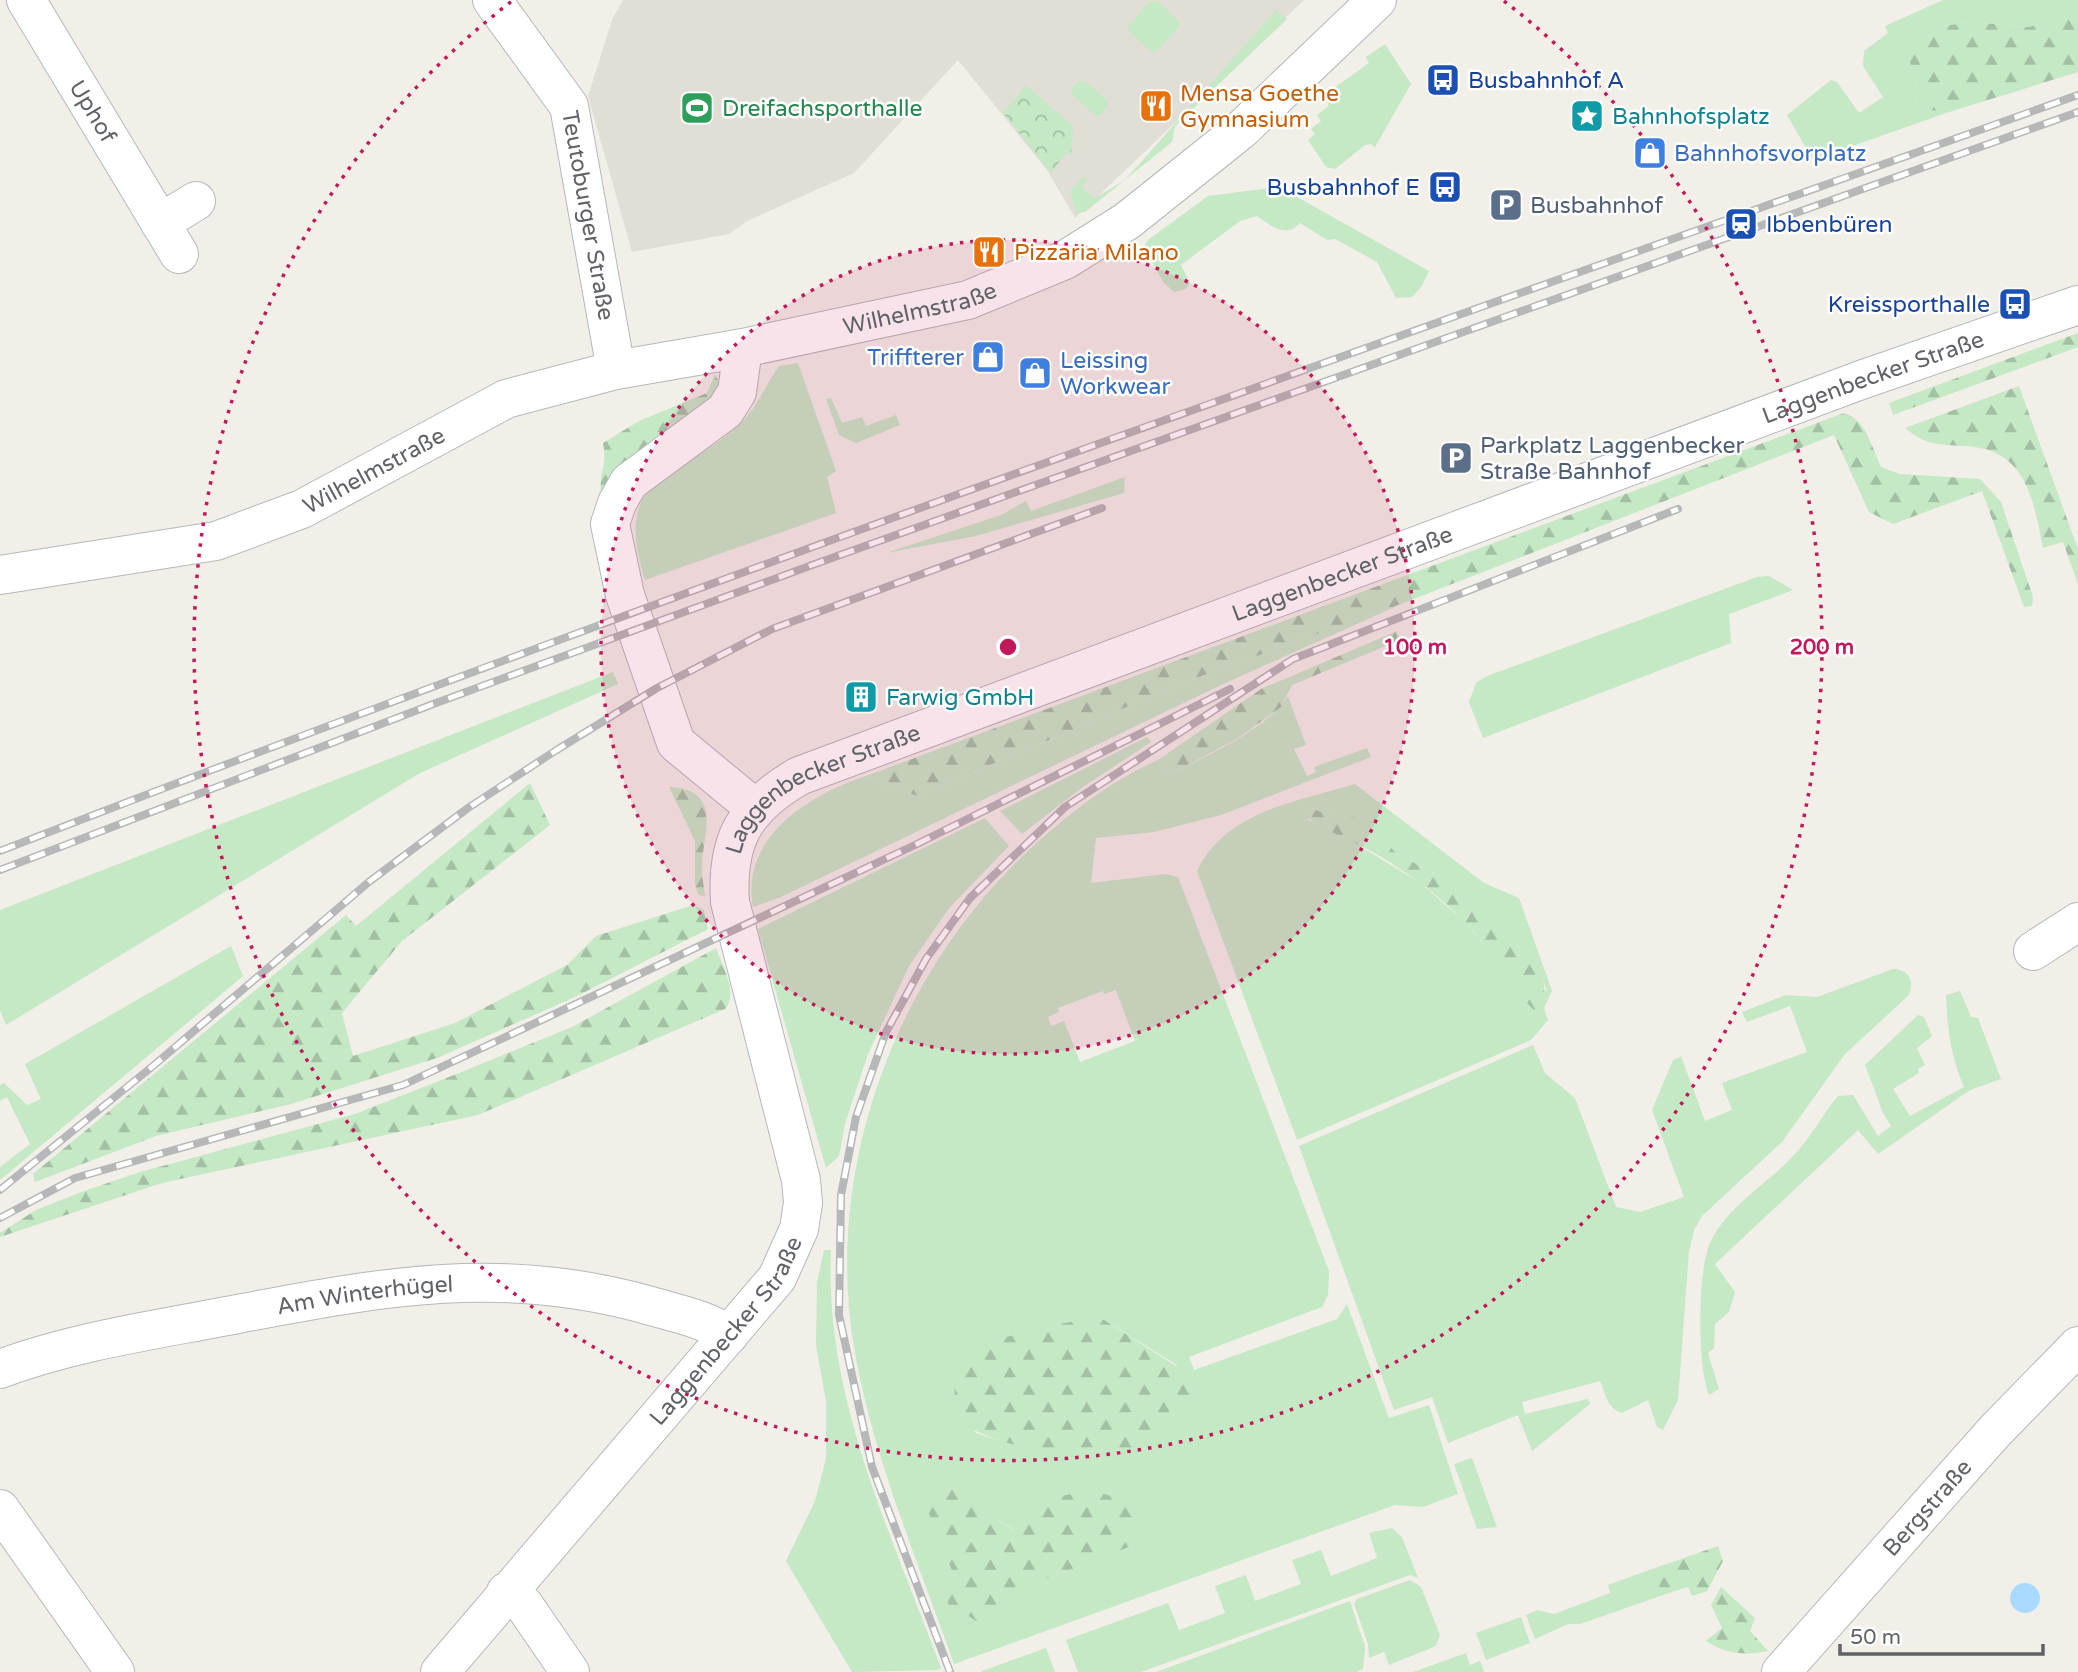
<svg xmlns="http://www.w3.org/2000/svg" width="2078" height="1672" font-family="'Varela Round',sans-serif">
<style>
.education{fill:#e1ded6}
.grass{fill:#c5e8c5;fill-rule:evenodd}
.forest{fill:url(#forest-firs)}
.park{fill:url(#park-crowns)}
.water{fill:#aadaff}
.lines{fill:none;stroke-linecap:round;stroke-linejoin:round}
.minor-casing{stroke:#b5b8bc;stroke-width:40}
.minor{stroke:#fff;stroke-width:38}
.rail-casing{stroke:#b6b7b8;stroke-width:8}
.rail{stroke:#fff;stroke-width:5;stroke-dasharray:16;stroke-linecap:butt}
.ring{fill:none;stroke:#c2185b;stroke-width:3.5;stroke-dasharray:3.5 7}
.labels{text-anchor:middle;stroke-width:5;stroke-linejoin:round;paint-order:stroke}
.transit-label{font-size:23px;fill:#164399;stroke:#fff;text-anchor:start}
.food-label{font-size:23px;fill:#c56008;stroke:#fff;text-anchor:start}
.leisure-label{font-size:23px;fill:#27864d;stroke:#fff;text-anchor:start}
.street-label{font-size:23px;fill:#5f6368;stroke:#fff}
.culture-label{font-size:23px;fill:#0d838f;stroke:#fff;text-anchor:start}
.shop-label{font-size:23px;fill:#366cbe;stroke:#fff;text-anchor:start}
.service-label{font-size:23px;fill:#4e5e75;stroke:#fff;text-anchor:start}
.centre{fill:#c2185b;stroke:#fff;stroke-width:3.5}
.ring-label{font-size:21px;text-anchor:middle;font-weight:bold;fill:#c2185b;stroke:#fff;stroke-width:5;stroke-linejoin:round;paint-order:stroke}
</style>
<defs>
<pattern id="forest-firs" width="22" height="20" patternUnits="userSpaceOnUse" patternTransform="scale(1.75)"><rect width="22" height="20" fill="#c5e8c5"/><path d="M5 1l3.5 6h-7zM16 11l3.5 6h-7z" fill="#a3c0a4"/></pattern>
<pattern id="park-crowns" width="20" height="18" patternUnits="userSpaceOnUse" patternTransform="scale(1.75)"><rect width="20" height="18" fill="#c5e8c5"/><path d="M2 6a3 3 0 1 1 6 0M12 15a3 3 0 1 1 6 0" fill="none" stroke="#a3c0a4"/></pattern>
</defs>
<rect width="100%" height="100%" fill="#f1efe8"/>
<!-- education -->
<path class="education" d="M 623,0 L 1304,0 L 1075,218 L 1047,170 L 958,60 L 854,173 L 749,220 L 729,234 L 632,252 L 588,96 L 612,20 Z"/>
<!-- grass -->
<g class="grass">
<path d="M 1263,0 L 1287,19 L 1175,126 L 1172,142 L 1085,212 L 1076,213 L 1070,191 L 1084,176 L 1088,180 L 1081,187 L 1095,198 L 1125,180 L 1275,11 Z"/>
<path d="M 1943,0 L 2078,0 L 2078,6 L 2074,5 L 2059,17 L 2029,27 L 1971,22 L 1929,28 L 1908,54 L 1922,108 L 1946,113 L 1813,160 L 1787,115 L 1831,80 L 1837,82 L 1859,113 L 1883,97 L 1863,66 L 1864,51 L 1888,33 L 1885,26 Z"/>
<path d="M 1150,1 L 1157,1 L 1179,21 L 1179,27 L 1157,51 L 1152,52 L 1128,31 L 1128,26 Z"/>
<path d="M 1385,44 L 1411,84 L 1375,147 L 1371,144 L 1365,145 L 1335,169 L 1326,167 L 1308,140 L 1315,134 L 1311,129 L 1321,121 L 1317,115 L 1329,106 L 1323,96 L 1369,63 L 1366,57 Z"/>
<path d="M 1079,81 L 1086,82 L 1108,101 L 1108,107 L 1100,115 L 1095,115 L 1072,95 L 1072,89 Z"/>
<path d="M 1270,188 L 1290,193 L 1429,271 L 1422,286 L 1412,297 L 1396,298 L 1377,262 L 1335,239 L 1327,240 L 1300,223 C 1286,239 1270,225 1257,216 L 1240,221 L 1181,265 L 1190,283 L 1186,289 L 1174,292 L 1164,283 L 1143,247 L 1148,240 L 1208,196 Z"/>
<path d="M 798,363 L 836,471 L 827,477 L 836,513 L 645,580 C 610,470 679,482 741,423 C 757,408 766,384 779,366 Z"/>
<path d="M 831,398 L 842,423 L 862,417 L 866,426 L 896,415 L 900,425 L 856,443 L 839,435 L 826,399 Z"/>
<path d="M 1125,477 L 1124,493 L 976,536 L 886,553 L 1001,515 L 1026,501 L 1031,511 Z"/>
<path d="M 1769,576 L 1793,590 L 1729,614 L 1731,643 L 1483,738 L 1469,702 L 1476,683 L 1487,676 L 1757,577 Z"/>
<path d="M 1406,602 L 1221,685 L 781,897 L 753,907 C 740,837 809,795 866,776 L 917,796 L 1188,681 Z"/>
<path d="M 613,672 L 618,684 L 420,773 L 6,1025 L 0,1010 L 0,910 Z"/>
<path d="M 1288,696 L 1306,745 L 1294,749 L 1307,776 L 1316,772 L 1314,767 L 1367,748 L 1371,757 L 1221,815 L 1154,832 L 1096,838 L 1091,883 L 1166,874 L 1178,877 L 1329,1271 L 1328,1295 L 1322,1307 L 1189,1357 L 1194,1370 L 1337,1319 L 1347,1304 L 1389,1418 L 1429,1405 L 1458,1494 L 1423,1507 L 1395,1505 L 954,1664 C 916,1556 869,1448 852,1335 C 826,1149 906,954 1048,833 C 1081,804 1117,778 1158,760 L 1168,776 C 1204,756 1266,731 1288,696 ZM 1116,990 L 1135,1041 L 1080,1062 L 1064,1021 L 1051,1026 L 1048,1017 L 1059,1012 L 1058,1008 L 1103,991 L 1104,994 ZM 1101,1318 L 1177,1365 L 1150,1448 C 1092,1454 1030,1454 974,1432 ZM 955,1479 L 982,1512 L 1015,1530 L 1134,1545 L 1021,1589 L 1013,1606 L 942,1589 L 955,1578 Z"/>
<path d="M 1147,737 L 1151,742 L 1083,787 L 1022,834 L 1000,811 Z"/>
<path d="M 1355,784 L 1484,883 L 1519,898 L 1552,991 L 1544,1008 L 1548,1020 L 1531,1040 L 1297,1140 L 1197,871 C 1226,811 1296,802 1355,784 ZM 1310,808 L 1333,816 L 1361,832 L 1381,837 L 1397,854 L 1451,882 L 1468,906 L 1482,914 L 1509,943 L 1535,954 L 1547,992 L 1488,948 L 1463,920 L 1419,882 L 1335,831 L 1308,820 Z"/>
<path d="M 985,818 L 1009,846 L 950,907 L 909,966 L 868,1054 L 845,1124 L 839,1156 L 826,1168 L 758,929 Z"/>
<path d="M 231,946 L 243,976 L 0,1180 L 0,1167 L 30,1144 L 7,1097 L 0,1101 L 0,1085 L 4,1083 L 27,1105 L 41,1099 L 25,1064 Z"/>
<path d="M 1893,969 C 1910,969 1915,983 1908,996 L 1845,1054 L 1782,1142 L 1702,1216 L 1694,1230 L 1689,1251 L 1678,1400 L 1663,1430 L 1657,1427 L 1648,1400 L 1622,1413 C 1606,1407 1606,1395 1600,1381 L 1522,1402 L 1525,1414 L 1588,1399 L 1590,1404 L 1532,1451 L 1518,1415 L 1448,1443 L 1432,1397 L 1394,1410 L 1299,1146 L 1533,1045 L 1545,1073 L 1575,1098 L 1616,1207 L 1640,1212 L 1684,1197 L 1652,1110 L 1673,1060 L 1681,1056 L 1705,1121 L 1732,1110 L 1722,1083 L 1807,1052 L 1790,1006 L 1747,1022 L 1742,1012 L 1786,995 L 1817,997 Z"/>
<path d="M 1960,991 L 1971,1017 L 1978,1018 L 2001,1079 L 1970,1090 L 1878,1154 L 1858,1130 L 1715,1264 L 1735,1292 L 1729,1312 L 1715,1324 L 1714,1348 L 1708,1353 L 1719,1389 L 1709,1395 C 1697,1367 1697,1268 1711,1241 C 1728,1206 1767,1184 1793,1156 C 1811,1138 1822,1115 1838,1096 L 1853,1095 L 1878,1136 L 1891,1126 L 1883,1113 L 1865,1065 L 1918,1015 L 1924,1017 L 1932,1036 L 1917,1048 L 1925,1065 L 1918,1069 L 1919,1073 L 1893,1089 L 1910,1116 L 1964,1087 C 1951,1057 1947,1028 1946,995 Z"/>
<path d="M 824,1250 L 831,1250 C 824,1397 891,1533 941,1668 L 937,1670 L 852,1672 L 786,1561 L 815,1501 L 826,1459 L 826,1401 L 816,1346 L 817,1283 Z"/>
<path d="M 1472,1458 L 1497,1527 L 1477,1529 L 1454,1464 Z"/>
<path d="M 1392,1528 L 1402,1537 L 1418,1578 L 1410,1575 L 1141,1672 L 1078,1672 L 1066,1640 L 1168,1603 L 1179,1630 L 1225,1613 L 1215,1586 L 1246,1575 L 1255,1601 L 1301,1584 L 1292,1560 L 1321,1550 L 1331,1576 L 1377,1558 L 1369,1533 Z"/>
<path d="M 1638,1574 L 1669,1593 L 1580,1624 L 1568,1624 L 1535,1639 L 1526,1615 L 1537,1610 L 1554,1614 L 1610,1593 L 1608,1585 Z"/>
<path d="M 1410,1580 L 1421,1587 L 1440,1635 L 1436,1646 L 1389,1665 L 1384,1652 L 1369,1658 L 1368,1644 L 1354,1604 L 1357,1599 Z"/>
<path d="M 1350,1601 L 1365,1647 L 1363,1669 L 1356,1672 L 1156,1672 Z"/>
<path d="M 1521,1617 L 1530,1643 L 1486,1660 L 1476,1633 Z"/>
<path d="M 1046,1648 L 1055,1672 L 981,1672 L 982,1671 Z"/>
<path d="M 1466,1653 L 1470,1665 L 1480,1661 L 1484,1672 L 1413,1672 Z"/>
</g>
<!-- forest -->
<g class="forest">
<path d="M 2074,5 L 2078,6 L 2078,72 L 1946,113 L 1922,108 L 1908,54 L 1914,35 L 1929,28 L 1971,22 L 2029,27 L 2059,17 Z"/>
<path d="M 2078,333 L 2078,347 L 1893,415 L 1889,403 Z"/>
<path d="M 715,374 L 720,384 L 715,399 L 623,462 L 601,493 C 599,470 608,467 603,443 L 639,421 L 707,393 Z"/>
<path d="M 2019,386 L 2078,549 L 2078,584 L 2063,542 L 2043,548 C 2033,498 2026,449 1965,446 C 1937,444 1927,446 1905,428 Z"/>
<path d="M 1844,413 C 1866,419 1872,448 1881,467 L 1900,474 L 1980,479 L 2001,502 L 2033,597 L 2032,606 L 2024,607 L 1982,491 L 1893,524 L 1869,512 L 1834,435 L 1406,602 L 1188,681 L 917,796 L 866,776 Z"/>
<path d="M 1397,631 L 1400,640 L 1292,685 L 1281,707 L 1240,737 L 1168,776 L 1158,760 L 1261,689 Z"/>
<path d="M 530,783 L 550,825 L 402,941 L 342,1013 L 353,1056 L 455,1023 L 567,965 L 596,936 L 693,905 L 704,910 L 708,929 L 577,996 L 437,1058 L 291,1104 L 156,1136 L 35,1182 L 33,1174 L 346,915 L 356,926 Z"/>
<path d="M 669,787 C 721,789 705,829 702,863 C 701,874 704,885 705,897 L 698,894 L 695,885 L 695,841 Z"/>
<path d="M 1310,808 L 1333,816 L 1355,817 L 1361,832 L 1381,837 L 1397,854 L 1451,882 L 1468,906 L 1482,914 L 1509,943 L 1535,954 C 1542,976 1552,992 1534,1010 C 1514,992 1503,967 1486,946 C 1456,908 1417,878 1376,854 C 1359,844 1311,824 1302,813 Z"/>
<path d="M 716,948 C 722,965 739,994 725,1009 L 478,1115 L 162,1183 L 0,1237 L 0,1233 L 36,1210 L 84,1191 L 140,1172 L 355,1114 L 464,1071 L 572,1027 Z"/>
<path d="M 1101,1318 L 1193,1377 L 1187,1408 L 1150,1448 C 1087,1454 1012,1458 958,1420 C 956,1404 950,1381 961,1367 C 989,1332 1059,1323 1101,1318 Z"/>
<path d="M 955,1479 L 982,1512 L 1014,1530 C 1029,1504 1070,1488 1100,1493 C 1114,1495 1128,1506 1141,1511 L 1134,1545 L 1021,1589 L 1013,1606 L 985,1627 L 967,1615 L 952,1612 L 942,1589 L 955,1578 L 924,1501 L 942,1481 Z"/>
<path d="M 1718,1546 L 1723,1561 L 1707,1591 L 1692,1596 L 1688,1587 L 1669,1593 L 1638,1574 Z"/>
<path d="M 1721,1587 L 1755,1618 L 1750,1631 L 1768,1651 C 1745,1656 1726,1654 1706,1641 L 1722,1628 L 1711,1605 Z"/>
</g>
<!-- park -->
<path class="park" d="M 1026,85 L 1073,126 L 1071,155 L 1067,152 L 1051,173 L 1003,113 Z"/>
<!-- water -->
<circle class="water" cx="2025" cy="1598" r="15"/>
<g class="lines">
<defs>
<g id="minor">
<path id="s1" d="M 26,0 L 179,254"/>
<path id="s2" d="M 492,0 L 569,106 L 616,370"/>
<path d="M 160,223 L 196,201"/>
<path d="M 743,348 L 737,392 L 725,411 L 629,482 L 617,503 L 610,524 L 625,595 L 676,743 L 756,809"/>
<path id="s3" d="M 0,575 L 216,541 L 302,509 L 506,399 L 616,370 L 743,348 L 968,300 L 1065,260 L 1127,221 L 1241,130 L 1377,0"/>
<path d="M 2033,951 L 2078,922"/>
<path id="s4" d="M 0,1369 C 67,1344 141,1332 211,1319 C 366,1290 494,1261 651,1306 C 678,1314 706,1319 729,1335"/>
<path d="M 0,1509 L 115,1672"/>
<path d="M 506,1592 L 524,1605 L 570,1672"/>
<path id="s5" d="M 440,1672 L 777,1278 L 799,1229 L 803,1203 L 801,1180 L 730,902 C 726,840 744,808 799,776 L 1861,380 L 2078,305"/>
<path id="s6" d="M 1781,1672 L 1995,1431 L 2078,1346"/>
</g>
</defs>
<!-- minor casing -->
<use href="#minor" class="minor-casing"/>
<!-- minor -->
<use href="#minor" class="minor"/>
<defs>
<g id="rail">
<path d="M 0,851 C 688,585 1384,342 2078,95"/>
<path d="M 0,870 L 436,703 L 815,564 L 2078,112"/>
<path d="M 0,1190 L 153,1066 L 370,881 L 468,808 L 555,751 L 657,688 L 772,629 L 1102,508"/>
<path d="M 0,1218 L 75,1178 L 403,1085 L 915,845 L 1230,689"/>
<path d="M 950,1672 L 872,1467 L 839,1315 L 841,1195 L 856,1117 L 886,1032 L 926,959 L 970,898 L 1065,807 L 1293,659 L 1678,509"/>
</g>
</defs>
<!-- rail casing -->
<use href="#rail" class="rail-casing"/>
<!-- rail -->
<use href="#rail" class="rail"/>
</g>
<!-- distance rings -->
<circle cx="1008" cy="647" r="407" fill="#c2185b" fill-opacity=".12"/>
<g class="ring">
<circle cx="1008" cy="647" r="407"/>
<path d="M1504 1A814 814 0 1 1 512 1"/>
</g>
<!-- icons -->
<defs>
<symbol id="bus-square" viewBox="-11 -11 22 22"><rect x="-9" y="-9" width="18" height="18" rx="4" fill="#1a4fb4" stroke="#fff"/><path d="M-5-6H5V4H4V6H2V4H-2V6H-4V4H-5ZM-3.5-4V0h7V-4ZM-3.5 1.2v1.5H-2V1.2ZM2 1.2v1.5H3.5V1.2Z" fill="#fff"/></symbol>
<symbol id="restaurant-square" viewBox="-11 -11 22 22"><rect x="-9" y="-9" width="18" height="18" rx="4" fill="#e8710a" stroke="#fff"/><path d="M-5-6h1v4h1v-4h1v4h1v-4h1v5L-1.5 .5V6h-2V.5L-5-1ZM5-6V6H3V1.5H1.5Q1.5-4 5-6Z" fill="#fff"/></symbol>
<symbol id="stadium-square" viewBox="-11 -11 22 22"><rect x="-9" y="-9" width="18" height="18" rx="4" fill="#2e9e5b" stroke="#fff"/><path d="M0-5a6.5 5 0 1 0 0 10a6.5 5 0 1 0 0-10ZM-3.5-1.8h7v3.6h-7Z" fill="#fff"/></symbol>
<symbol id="sight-square" viewBox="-11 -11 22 22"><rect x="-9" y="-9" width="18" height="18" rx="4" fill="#0f9aa8" stroke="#fff"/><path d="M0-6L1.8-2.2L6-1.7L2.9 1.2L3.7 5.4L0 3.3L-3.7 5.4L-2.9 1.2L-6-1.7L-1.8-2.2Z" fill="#fff"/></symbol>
<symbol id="shop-square" viewBox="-11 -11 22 22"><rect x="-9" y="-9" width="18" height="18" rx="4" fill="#3f7fe0" stroke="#fff"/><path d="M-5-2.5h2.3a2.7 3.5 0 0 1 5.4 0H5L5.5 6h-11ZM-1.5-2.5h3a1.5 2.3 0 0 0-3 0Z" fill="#fff"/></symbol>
<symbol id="parking-square" viewBox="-11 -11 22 22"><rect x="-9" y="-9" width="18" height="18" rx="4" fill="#5c6f8a" stroke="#fff"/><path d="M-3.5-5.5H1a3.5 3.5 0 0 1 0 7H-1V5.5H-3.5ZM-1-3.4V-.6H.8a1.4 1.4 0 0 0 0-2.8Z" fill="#fff"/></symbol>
<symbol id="station-square" viewBox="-11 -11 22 22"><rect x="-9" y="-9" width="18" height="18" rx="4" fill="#1a4fb4" stroke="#fff"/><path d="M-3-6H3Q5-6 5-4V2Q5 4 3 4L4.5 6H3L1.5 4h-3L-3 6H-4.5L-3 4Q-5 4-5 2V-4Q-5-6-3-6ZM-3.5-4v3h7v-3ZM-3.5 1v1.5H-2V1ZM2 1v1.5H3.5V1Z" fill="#fff"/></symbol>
<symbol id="building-square" viewBox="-11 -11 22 22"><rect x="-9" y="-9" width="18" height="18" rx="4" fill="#0f9aa8" stroke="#fff"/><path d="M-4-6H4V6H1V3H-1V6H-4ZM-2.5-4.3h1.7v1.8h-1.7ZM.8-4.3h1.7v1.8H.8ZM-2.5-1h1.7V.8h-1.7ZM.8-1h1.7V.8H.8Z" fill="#fff"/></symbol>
</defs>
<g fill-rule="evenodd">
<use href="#bus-square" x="1424" y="61" width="38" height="38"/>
<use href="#restaurant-square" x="1137" y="87" width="38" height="38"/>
<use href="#stadium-square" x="678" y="89" width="38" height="38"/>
<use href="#sight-square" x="1568" y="97" width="38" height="38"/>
<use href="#shop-square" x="1631" y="134" width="38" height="38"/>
<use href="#bus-square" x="1426" y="168" width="38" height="38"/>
<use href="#parking-square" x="1487" y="186" width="38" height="38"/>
<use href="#station-square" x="1722" y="205" width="38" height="38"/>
<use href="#restaurant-square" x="970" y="233" width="38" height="38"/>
<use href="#bus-square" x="1996" y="285" width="38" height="38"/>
<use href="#shop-square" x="969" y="338" width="38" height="38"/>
<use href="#shop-square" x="1016" y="354" width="38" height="38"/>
<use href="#parking-square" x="1437" y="439" width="38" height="38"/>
<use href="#building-square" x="842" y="678" width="38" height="38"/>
</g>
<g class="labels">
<!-- transit labels -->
<g class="transit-label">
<text x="1468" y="88">Busbahnhof A</text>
<text x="1420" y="195" text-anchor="end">Busbahnhof E</text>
<text x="1766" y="232">Ibbenbüren</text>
<text x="1990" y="312" text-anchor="end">Kreissporthalle</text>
</g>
<!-- food labels -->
<g class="food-label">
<text x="1180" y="101">Mensa Goethe<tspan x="1180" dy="26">Gymnasium</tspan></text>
<text x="1014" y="260">Pizzaria Milano</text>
</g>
<!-- leisure labels -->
<g class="leisure-label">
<text x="722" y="116">Dreifachsporthalle</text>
</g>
<!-- street labels -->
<g class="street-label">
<text dy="8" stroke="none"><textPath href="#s1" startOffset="130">Uphof</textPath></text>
<text dy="8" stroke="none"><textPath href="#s2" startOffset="242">Teutoburger Straße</textPath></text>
<text dy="8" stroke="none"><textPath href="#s3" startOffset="966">Wilhelmstraße</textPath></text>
<text dy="8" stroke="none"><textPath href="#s5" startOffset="2208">Laggenbecker Straße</textPath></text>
<text dy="8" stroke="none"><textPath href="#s3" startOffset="392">Wilhelmstraße</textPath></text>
<text dy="8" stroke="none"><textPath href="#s5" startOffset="1642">Laggenbecker Straße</textPath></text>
<text dy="8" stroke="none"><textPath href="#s5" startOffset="1074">Laggenbecker Straße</textPath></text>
<text dy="8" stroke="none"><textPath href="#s4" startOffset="373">Am Winterhügel</textPath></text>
<text dy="8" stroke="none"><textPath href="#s5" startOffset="446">Laggenbecker Straße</textPath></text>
<text dy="8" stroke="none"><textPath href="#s6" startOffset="220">Bergstraße</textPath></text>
</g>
<!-- culture labels -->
<g class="culture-label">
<text x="1612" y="124">Bahnhofsplatz</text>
<text x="886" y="705">Farwig GmbH</text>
</g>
<!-- shop labels -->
<g class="shop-label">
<text x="1674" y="161">Bahnhofsvorplatz</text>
<text x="964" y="365" text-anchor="end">Triffterer</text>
<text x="1060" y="368">Leissing<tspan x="1060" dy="26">Workwear</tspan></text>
</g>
<!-- service labels -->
<g class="service-label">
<text x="1530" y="213">Busbahnhof</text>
<text x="1480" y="453">Parkplatz Laggenbecker<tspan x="1480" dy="26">Straße Bahnhof</tspan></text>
</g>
</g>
<circle cx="1008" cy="647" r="10" class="centre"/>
<g class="ring-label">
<text x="1415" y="654">100 m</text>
<text x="1822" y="654">200 m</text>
</g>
<!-- scale -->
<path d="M1840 1644v10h203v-10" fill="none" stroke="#5f6368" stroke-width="3.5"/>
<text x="1850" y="1644" font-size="21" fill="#5f6368" stroke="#ffffff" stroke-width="5" paint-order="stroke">50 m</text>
</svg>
